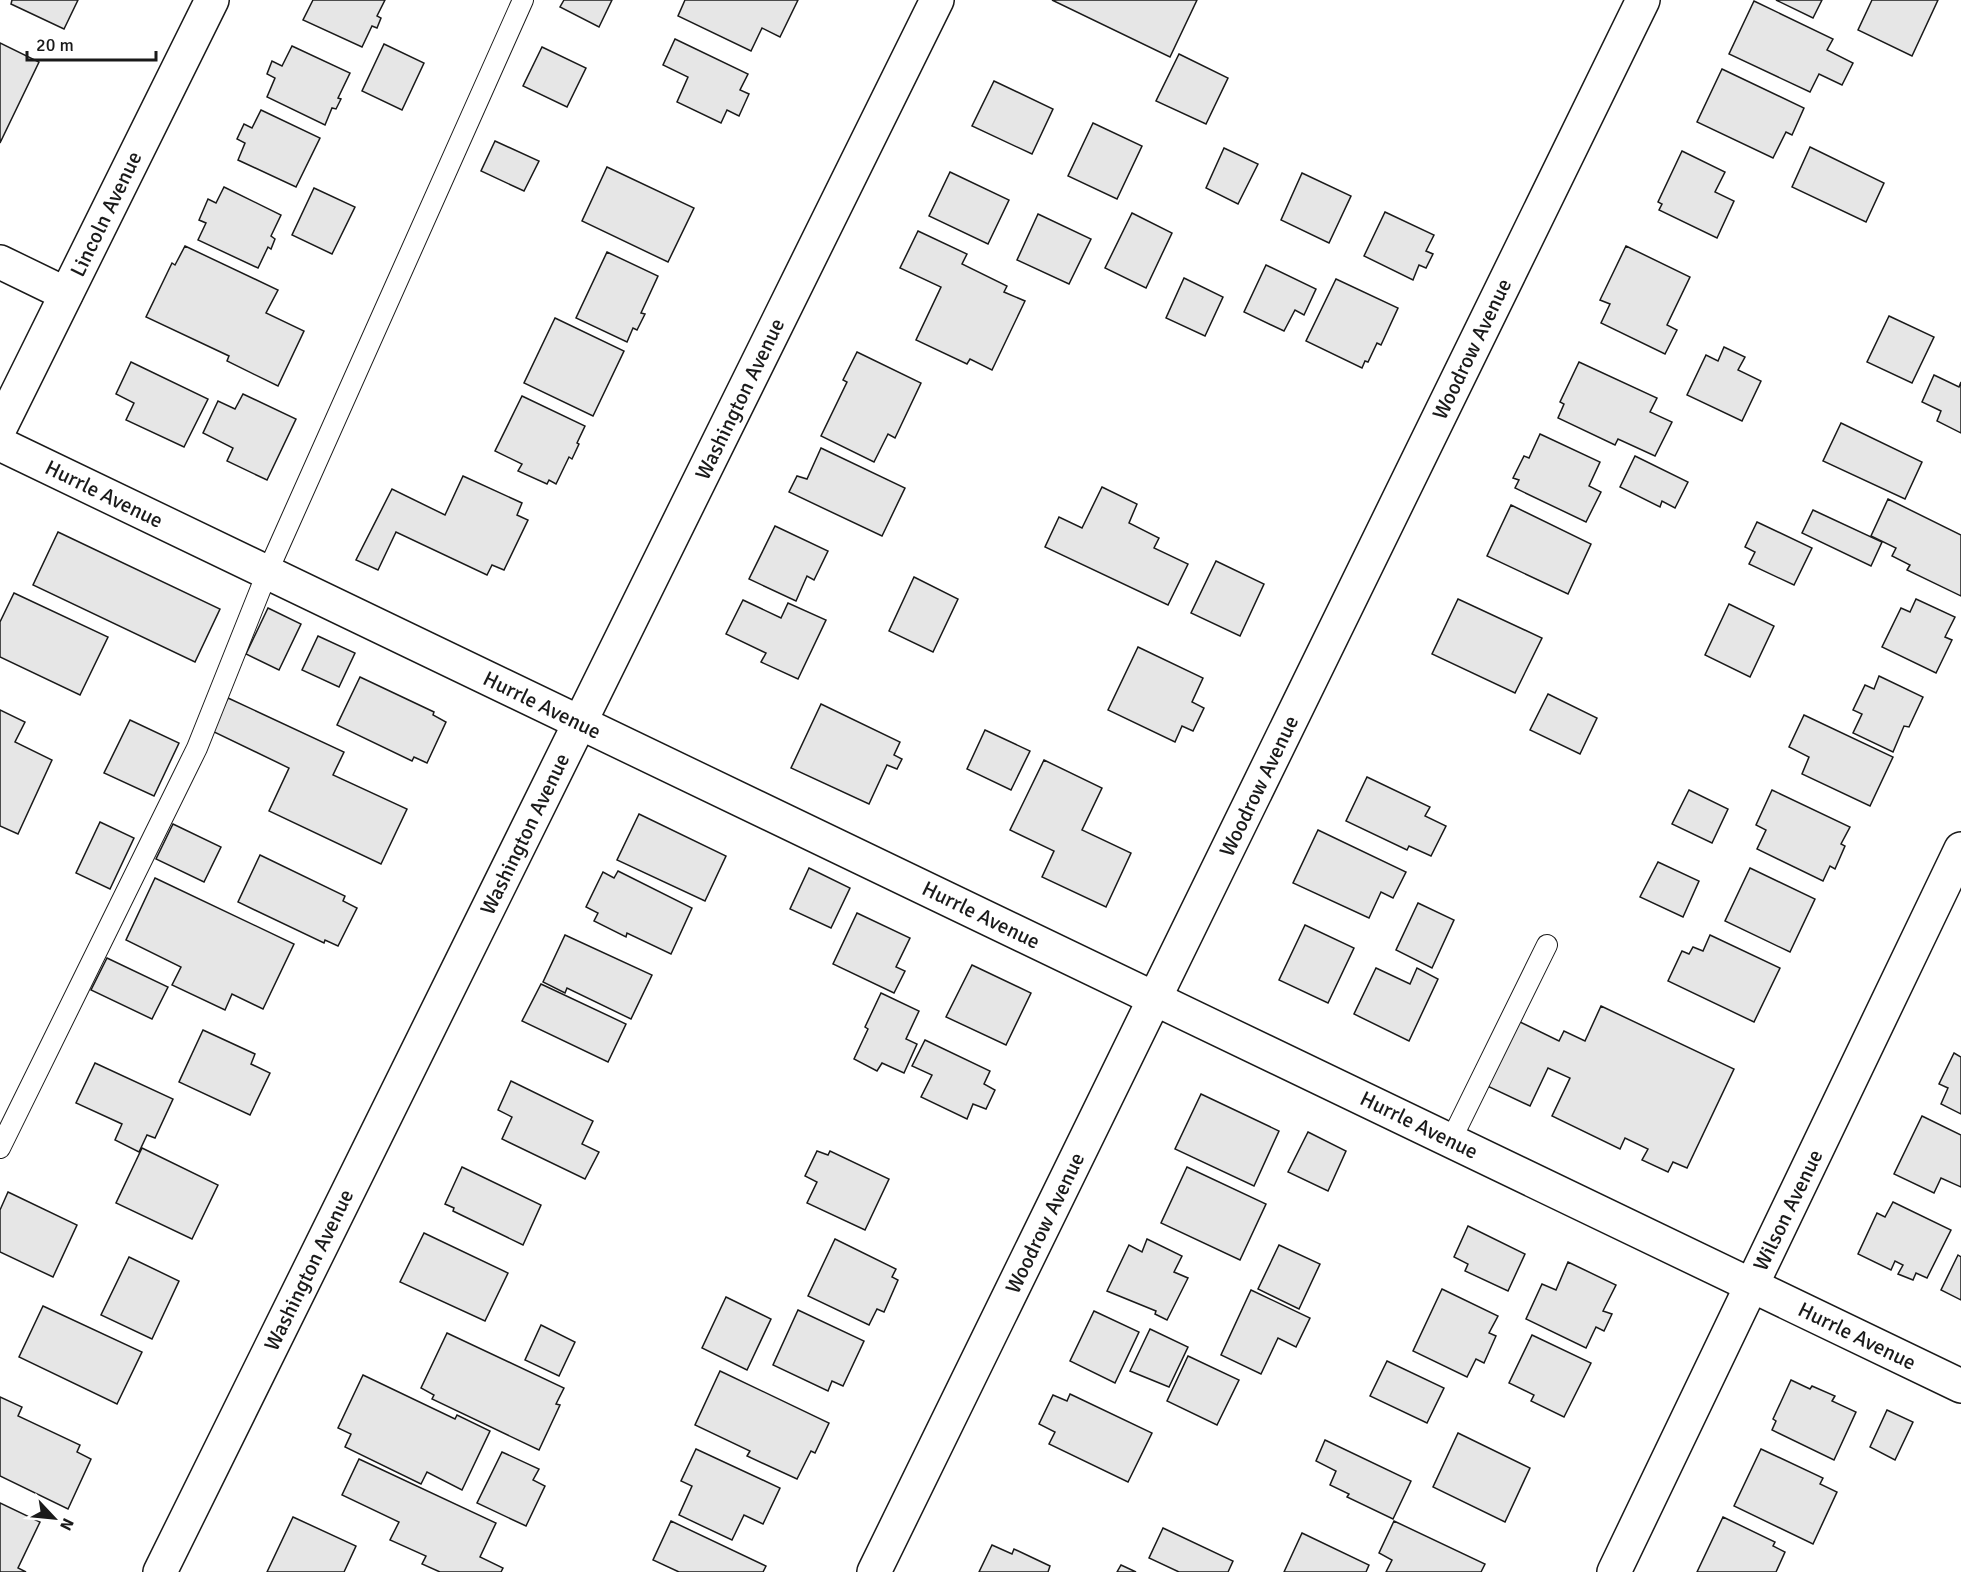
<svg xmlns="http://www.w3.org/2000/svg" width="1961" height="1572" font-family="Signika,sans-serif">
<style>
.building{fill:#e6e6e6;stroke:#1a1a1a;stroke-width:1.5}
.lines{fill:none;stroke-linecap:round;stroke-linejoin:round}
.service-casing{stroke:#1a1a1a;stroke-width:22}
.minor-casing{stroke:#1a1a1a;stroke-width:36}
.service{stroke:#fff;stroke-width:20}
.minor{stroke:#fff;stroke-width:33}
.labels{text-anchor:middle;stroke-width:4.5;stroke-linejoin:round;paint-order:stroke}
.street-label{font-size:21px;fill:#1a1a1a;stroke:#fff}
</style>
<rect width="100%" height="100%" fill="#fff"/>
<!-- building -->
<g class="building">
<path d="M 12,0 L 78,0 L 64,29 L 11,4 Z"/>
<path d="M 313,0 L 385,0 L 377,16 L 381,18 L 377,28 L 372,26 L 362,47 L 303,20 Z"/>
<path d="M 564,0 L 612,0 L 599,27 L 560,7 Z"/>
<path d="M 685,0 L 798,0 L 780,37 L 762,28 L 751,51 L 678,16 Z"/>
<path d="M 1052,0 L 1197,0 L 1170,57 Z"/>
<path d="M 1776,0 L 1822,0 L 1813,18 Z"/>
<path d="M 1872,0 L 1938,0 L 1912,56 L 1858,30 Z"/>
<path d="M 1754,1 L 1833,39 L 1827,50 L 1853,63 L 1842,85 L 1819,74 L 1810,92 L 1729,54 Z"/>
<path d="M 675,39 L 748,74 L 740,90 L 749,94 L 739,116 L 727,110 L 721,123 L 677,102 L 688,77 L 663,65 Z"/>
<path d="M 0,43 L 39,62 L 0,143 Z"/>
<path d="M 384,44 L 424,63 L 402,110 L 362,91 Z"/>
<path d="M 292,46 L 350,73 L 338,98 L 341,99 L 336,109 L 332,108 L 325,125 L 267,97 L 275,78 L 267,74 L 272,61 L 282,66 Z"/>
<path d="M 542,47 L 586,68 L 567,107 L 523,86 Z"/>
<path d="M 1179,54 L 1228,78 L 1206,124 L 1156,101 Z"/>
<path d="M 1722,69 L 1804,108 L 1792,135 L 1786,132 L 1773,158 L 1697,122 Z"/>
<path d="M 994,81 L 1053,109 L 1032,154 L 972,126 Z"/>
<path d="M 261,110 L 320,138 L 296,187 L 238,160 L 245,143 L 237,139 L 244,124 L 252,128 Z"/>
<path d="M 1093,123 L 1142,146 L 1117,199 L 1068,176 Z"/>
<path d="M 495,141 L 539,161 L 524,191 L 481,171 Z"/>
<path d="M 1810,147 L 1884,183 L 1866,222 L 1792,187 Z"/>
<path d="M 1224,148 L 1258,164 L 1238,204 L 1206,188 Z"/>
<path d="M 1682,151 L 1725,172 L 1715,192 L 1734,201 L 1717,238 L 1659,210 L 1662,204 L 1658,202 Z"/>
<path d="M 607,167 L 694,208 L 668,262 L 582,221 Z"/>
<path d="M 950,172 L 1009,200 L 988,244 L 929,216 Z"/>
<path d="M 1302,173 L 1351,196 L 1329,243 L 1281,220 Z"/>
<path d="M 224,187 L 281,215 L 271,236 L 275,239 L 271,249 L 268,247 L 258,268 L 198,240 L 206,223 L 199,220 L 208,199 L 216,203 Z"/>
<path d="M 314,188 L 355,207 L 332,254 L 292,235 Z"/>
<path d="M 1385,212 L 1434,235 L 1426,251 L 1433,254 L 1426,268 L 1419,265 L 1413,280 L 1364,256 Z"/>
<path d="M 1132,213 L 1172,233 L 1146,288 L 1105,268 Z"/>
<path d="M 1038,214 L 1091,239 L 1069,284 L 1017,260 Z"/>
<path d="M 918,231 L 967,254 L 962,264 L 1007,286 L 1004,292 L 1025,301 L 992,370 L 970,359 L 967,364 L 916,340 L 941,287 L 900,268 Z"/>
<path d="M 185,246 L 278,290 L 266,313 L 304,331 L 278,386 L 227,361 L 229,356 L 146,317 L 172,263 L 175,265 Z"/>
<path d="M 1626,246 L 1690,277 L 1667,325 L 1677,330 L 1665,354 L 1601,323 L 1610,304 L 1600,300 Z"/>
<path d="M 607,252 L 658,276 L 641,313 L 645,314 L 637,330 L 633,328 L 627,342 L 576,318 Z"/>
<path d="M 1266,265 L 1316,289 L 1304,315 L 1295,310 L 1284,331 L 1244,312 Z"/>
<path d="M 1184,278 L 1223,297 L 1205,336 L 1166,318 Z"/>
<path d="M 1336,279 L 1398,308 L 1381,345 L 1377,343 L 1368,362 L 1365,361 L 1362,368 L 1306,341 Z"/>
<path d="M 1889,316 L 1934,337 L 1912,383 L 1867,362 Z"/>
<path d="M 555,318 L 624,351 L 593,416 L 524,383 Z"/>
<path d="M 1724,347 L 1745,357 L 1738,370 L 1761,381 L 1742,421 L 1687,395 L 1706,355 L 1718,361 Z"/>
<path d="M 857,352 L 921,383 L 895,438 L 888,434 L 874,462 L 821,436 L 847,382 L 843,380 Z"/>
<path d="M 131,362 L 208,399 L 184,447 L 126,420 L 134,403 L 116,394 Z"/>
<path d="M 1579,362 L 1657,398 L 1650,412 L 1672,422 L 1655,456 L 1618,439 L 1615,445 L 1558,418 L 1564,404 L 1560,402 Z"/>
<path d="M 1934,375 L 1959,387 L 1961,382 L 1961,433 L 1937,421 L 1941,411 L 1922,402 Z"/>
<path d="M 243,394 L 296,419 L 267,480 L 227,461 L 233,448 L 203,433 L 218,401 L 235,409 Z"/>
<path d="M 522,396 L 585,426 L 577,443 L 579,444 L 572,459 L 569,457 L 556,484 L 549,480 L 547,484 L 518,471 L 522,464 L 495,451 Z"/>
<path d="M 1841,423 L 1922,462 L 1905,499 L 1823,461 Z"/>
<path d="M 1540,434 L 1600,462 L 1589,486 L 1601,492 L 1586,522 L 1515,488 L 1519,480 L 1513,478 L 1524,456 L 1529,458 Z"/>
<path d="M 821,448 L 905,488 L 882,536 L 789,492 L 797,476 L 807,479 Z"/>
<path d="M 1635,456 L 1688,482 L 1675,508 L 1662,501 L 1660,507 L 1620,487 Z"/>
<path d="M 463,476 L 522,503 L 517,515 L 528,520 L 504,570 L 492,565 L 487,575 L 396,532 L 378,570 L 356,560 L 392,489 L 445,515 Z"/>
<path d="M 1102,487 L 1137,504 L 1129,523 L 1159,538 L 1154,548 L 1188,564 L 1168,605 L 1045,547 L 1059,517 L 1082,528 Z"/>
<path d="M 1888,499 L 1961,535 L 1961,596 L 1907,570 L 1910,565 L 1892,556 L 1896,548 L 1871,536 Z"/>
<path d="M 1511,505 L 1591,544 L 1568,594 L 1487,556 Z"/>
<path d="M 1813,510 L 1882,542 L 1871,566 L 1802,533 Z"/>
<path d="M 1757,522 L 1812,548 L 1794,585 L 1749,564 L 1755,552 L 1745,547 Z"/>
<path d="M 775,526 L 828,551 L 814,580 L 807,576 L 796,601 L 749,579 Z"/>
<path d="M 58,532 L 220,609 L 195,662 L 33,585 Z"/>
<path d="M 1216,561 L 1264,584 L 1240,636 L 1191,613 Z"/>
<path d="M 914,577 L 958,599 L 933,652 L 889,631 Z"/>
<path d="M 14,593 L 108,637 L 80,695 L 0,657 L 0,622 Z"/>
<path d="M 1458,599 L 1542,638 L 1515,693 L 1432,654 Z"/>
<path d="M 1916,599 L 1955,617 L 1945,637 L 1952,640 L 1936,673 L 1882,647 L 1901,608 L 1910,612 Z"/>
<path d="M 743,600 L 781,618 L 788,603 L 826,620 L 798,679 L 761,662 L 766,653 L 726,634 Z"/>
<path d="M 1729,604 L 1774,626 L 1750,677 L 1705,655 Z"/>
<path d="M 268,608 L 301,624 L 279,670 L 246,654 Z"/>
<path d="M 318,636 L 355,653 L 339,687 L 302,670 Z"/>
<path d="M 1138,647 L 1203,678 L 1192,702 L 1204,708 L 1193,731 L 1182,726 L 1175,742 L 1108,710 Z"/>
<path d="M 1879,676 L 1923,697 L 1909,727 L 1904,726 L 1893,752 L 1853,733 L 1862,714 L 1853,710 L 1865,685 L 1874,689 Z"/>
<path d="M 360,677 L 434,712 L 433,715 L 446,722 L 427,763 L 414,757 L 412,761 L 337,725 Z"/>
<path d="M 1548,694 L 1597,718 L 1580,754 L 1530,730 Z"/>
<path d="M 228,698 L 344,752 L 333,775 L 407,809 L 381,864 L 269,811 L 289,768 L 212,731 Z"/>
<path d="M 821,704 L 900,742 L 894,755 L 902,759 L 897,769 L 887,765 L 869,804 L 791,768 Z"/>
<path d="M 0,710 L 25,722 L 15,742 L 52,760 L 18,834 L 0,826 Z"/>
<path d="M 1804,715 L 1893,757 L 1870,806 L 1802,774 L 1809,757 L 1789,747 Z"/>
<path d="M 130,720 L 179,743 L 154,796 L 104,773 Z"/>
<path d="M 985,730 L 1030,751 L 1011,790 L 967,769 Z"/>
<path d="M 1044,760 L 1102,788 L 1082,830 L 1131,853 L 1106,907 L 1042,877 L 1054,851 L 1010,830 Z"/>
<path d="M 1367,777 L 1430,807 L 1425,816 L 1446,826 L 1431,856 L 1409,846 L 1407,850 L 1346,821 Z"/>
<path d="M 1689,790 L 1728,809 L 1712,843 L 1672,824 Z"/>
<path d="M 1772,790 L 1850,827 L 1841,844 L 1845,846 L 1835,869 L 1830,866 L 1823,881 L 1757,849 L 1766,830 L 1756,825 Z"/>
<path d="M 639,814 L 726,856 L 705,901 L 617,860 Z"/>
<path d="M 100,822 L 134,838 L 110,889 L 76,873 Z"/>
<path d="M 173,824 L 221,847 L 204,882 L 156,859 Z"/>
<path d="M 1318,830 L 1406,872 L 1393,898 L 1381,892 L 1369,918 L 1293,883 Z"/>
<path d="M 260,855 L 345,896 L 343,901 L 357,908 L 338,946 L 325,940 L 324,943 L 238,902 Z"/>
<path d="M 1658,862 L 1699,881 L 1683,917 L 1640,897 Z"/>
<path d="M 809,868 L 850,888 L 831,928 L 790,909 Z"/>
<path d="M 1750,868 L 1815,899 L 1790,952 L 1725,921 Z"/>
<path d="M 618,871 L 692,908 L 671,954 L 627,933 L 626,937 L 594,921 L 598,913 L 586,907 L 603,872 L 614,878 Z"/>
<path d="M 155,878 L 294,944 L 263,1009 L 232,994 L 225,1010 L 172,985 L 181,967 L 126,940 Z"/>
<path d="M 1418,903 L 1454,920 L 1432,968 L 1396,950 Z"/>
<path d="M 857,913 L 910,938 L 896,967 L 905,971 L 894,993 L 833,964 Z"/>
<path d="M 1305,925 L 1354,948 L 1328,1003 L 1279,980 Z"/>
<path d="M 565,935 L 652,975 L 631,1019 L 567,988 L 565,993 L 543,982 Z"/>
<path d="M 1710,935 L 1780,968 L 1754,1022 L 1668,981 L 1682,951 L 1689,954 L 1693,947 L 1703,951 Z"/>
<path d="M 107,958 L 168,987 L 152,1019 L 91,990 Z"/>
<path d="M 972,965 L 1031,993 L 1006,1045 L 946,1017 Z"/>
<path d="M 1376,968 L 1410,984 L 1417,968 L 1438,979 L 1409,1041 L 1354,1014 Z"/>
<path d="M 541,984 L 626,1024 L 608,1062 L 522,1021 Z"/>
<path d="M 881,993 L 919,1011 L 906,1039 L 917,1044 L 904,1073 L 882,1063 L 877,1071 L 854,1059 L 868,1029 L 865,1027 Z"/>
<path d="M 1601,1006 L 1734,1069 L 1687,1168 L 1673,1162 L 1668,1172 L 1642,1160 L 1648,1149 L 1625,1138 L 1620,1149 L 1552,1116 L 1570,1078 L 1548,1068 L 1530,1106 L 1483,1084 L 1514,1019 L 1559,1041 L 1564,1031 L 1585,1041 Z"/>
<path d="M 203,1030 L 255,1054 L 251,1064 L 270,1073 L 250,1115 L 179,1082 Z"/>
<path d="M 925,1040 L 990,1071 L 984,1084 L 995,1090 L 986,1109 L 973,1104 L 967,1119 L 921,1097 L 932,1075 L 912,1066 Z"/>
<path d="M 1954,1053 L 1961,1057 L 1961,1114 L 1941,1104 L 1948,1088 L 1939,1084 Z"/>
<path d="M 95,1063 L 173,1099 L 155,1138 L 147,1135 L 139,1152 L 115,1140 L 122,1124 L 76,1103 Z"/>
<path d="M 511,1081 L 593,1121 L 582,1144 L 599,1152 L 585,1179 L 502,1139 L 512,1117 L 498,1110 Z"/>
<path d="M 1201,1094 L 1279,1131 L 1254,1186 L 1175,1149 Z"/>
<path d="M 1922,1116 L 1961,1135 L 1961,1187 L 1941,1178 L 1934,1193 L 1894,1174 Z"/>
<path d="M 1308,1132 L 1346,1151 L 1328,1191 L 1288,1172 Z"/>
<path d="M 142,1148 L 218,1185 L 192,1239 L 116,1203 Z"/>
<path d="M 817,1151 L 828,1155 L 830,1151 L 889,1179 L 865,1230 L 807,1203 L 817,1182 L 805,1176 Z"/>
<path d="M 462,1167 L 541,1205 L 523,1245 L 453,1211 L 454,1208 L 445,1204 Z"/>
<path d="M 1187,1167 L 1266,1204 L 1240,1260 L 1161,1223 Z"/>
<path d="M 8,1192 L 77,1225 L 53,1277 L 0,1252 L 0,1210 Z"/>
<path d="M 1893,1202 L 1951,1230 L 1927,1278 L 1916,1273 L 1913,1280 L 1898,1274 L 1903,1265 L 1895,1261 L 1891,1270 L 1858,1254 L 1877,1213 L 1885,1217 Z"/>
<path d="M 1468,1226 L 1525,1254 L 1508,1291 L 1465,1271 L 1468,1264 L 1454,1257 Z"/>
<path d="M 424,1233 L 508,1273 L 485,1321 L 400,1282 Z"/>
<path d="M 835,1239 L 896,1269 L 892,1277 L 898,1280 L 884,1312 L 877,1309 L 869,1325 L 808,1296 Z"/>
<path d="M 1147,1239 L 1182,1256 L 1174,1272 L 1188,1278 L 1167,1320 L 1155,1314 L 1156,1311 L 1107,1291 L 1129,1245 L 1142,1252 Z"/>
<path d="M 1279,1245 L 1320,1264 L 1299,1309 L 1258,1289 Z"/>
<path d="M 1958,1255 L 1961,1257 L 1961,1300 L 1941,1290 Z"/>
<path d="M 129,1257 L 179,1281 L 152,1339 L 101,1315 Z"/>
<path d="M 1568,1262 L 1616,1285 L 1603,1311 L 1612,1314 L 1604,1331 L 1596,1327 L 1586,1348 L 1526,1319 L 1542,1284 L 1556,1290 Z"/>
<path d="M 1442,1289 L 1498,1316 L 1489,1333 L 1496,1336 L 1484,1363 L 1476,1359 L 1467,1377 L 1413,1351 Z"/>
<path d="M 1251,1290 L 1310,1318 L 1296,1347 L 1278,1338 L 1261,1374 L 1221,1355 Z"/>
<path d="M 726,1297 L 771,1319 L 747,1370 L 702,1348 Z"/>
<path d="M 43,1306 L 142,1352 L 117,1404 L 19,1357 Z"/>
<path d="M 798,1310 L 864,1341 L 843,1386 L 832,1381 L 828,1391 L 773,1365 Z"/>
<path d="M 1094,1311 L 1139,1332 L 1115,1383 L 1070,1361 Z"/>
<path d="M 541,1325 L 575,1342 L 559,1376 L 525,1360 Z"/>
<path d="M 1150,1329 L 1188,1347 L 1169,1387 L 1130,1371 Z"/>
<path d="M 447,1333 L 564,1388 L 556,1404 L 560,1405 L 539,1450 L 432,1399 L 434,1395 L 421,1388 Z"/>
<path d="M 1532,1335 L 1591,1363 L 1564,1417 L 1531,1401 L 1534,1395 L 1509,1383 Z"/>
<path d="M 1188,1356 L 1239,1380 L 1217,1425 L 1167,1401 Z"/>
<path d="M 1387,1361 L 1444,1388 L 1427,1423 L 1370,1396 Z"/>
<path d="M 720,1371 L 829,1423 L 815,1453 L 811,1451 L 797,1479 L 747,1456 L 750,1451 L 695,1425 Z"/>
<path d="M 363,1375 L 455,1419 L 457,1415 L 490,1431 L 462,1490 L 427,1472 L 421,1484 L 345,1447 L 351,1434 L 338,1428 Z"/>
<path d="M 1791,1380 L 1810,1389 L 1812,1386 L 1835,1396 L 1832,1401 L 1856,1412 L 1834,1460 L 1772,1430 L 1776,1421 L 1773,1419 Z"/>
<path d="M 1070,1394 L 1152,1433 L 1128,1482 L 1049,1444 L 1055,1432 L 1039,1424 L 1053,1395 L 1067,1401 Z"/>
<path d="M 0,1397 L 22,1407 L 18,1416 L 80,1445 L 77,1452 L 91,1459 L 68,1509 L 0,1476 Z"/>
<path d="M 1887,1410 L 1913,1422 L 1895,1460 L 1870,1447 Z"/>
<path d="M 1458,1433 L 1530,1468 L 1505,1522 L 1433,1487 Z"/>
<path d="M 1325,1440 L 1411,1481 L 1393,1519 L 1347,1497 L 1349,1494 L 1330,1485 L 1336,1471 L 1316,1461 Z"/>
<path d="M 696,1449 L 780,1488 L 763,1524 L 744,1515 L 732,1540 L 679,1515 L 692,1486 L 681,1481 Z"/>
<path d="M 1761,1449 L 1823,1478 L 1820,1484 L 1837,1492 L 1813,1544 L 1734,1506 Z"/>
<path d="M 502,1452 L 539,1469 L 533,1480 L 545,1486 L 526,1526 L 477,1503 Z"/>
<path d="M 359,1459 L 496,1523 L 480,1557 L 503,1568 L 501,1572 L 440,1572 L 422,1564 L 426,1556 L 390,1540 L 399,1522 L 342,1495 Z"/>
<path d="M 0,1503 L 40,1522 L 18,1568 L 26,1572 L 0,1572 Z"/>
<path d="M 293,1517 L 356,1546 L 344,1572 L 267,1572 Z"/>
<path d="M 1723,1517 L 1775,1542 L 1773,1546 L 1785,1552 L 1776,1572 L 1697,1572 Z"/>
<path d="M 671,1521 L 766,1566 L 763,1572 L 679,1572 L 653,1560 Z"/>
<path d="M 1394,1521 L 1485,1564 L 1481,1572 L 1386,1572 L 1392,1560 L 1379,1553 Z"/>
<path d="M 1163,1528 L 1233,1561 L 1228,1572 L 1179,1572 L 1149,1558 Z"/>
<path d="M 1302,1533 L 1369,1565 L 1366,1572 L 1284,1572 Z"/>
<path d="M 992,1545 L 1012,1554 L 1014,1549 L 1050,1566 L 1048,1572 L 979,1572 Z"/>
<path d="M 1121,1565 L 1136,1572 L 1117,1572 Z"/>
</g>
<g class="lines">
<defs>
<g id="service">
<path d="M 1451,1140 L 1547,945"/>
<path d="M 0,1148 L 197,748 L 267,573 L 523,0"/>
</g>
<g id="minor">
<path d="M 0,262 L 66,294"/>
<path d="M 0,428 L 212,0"/>
<path d="M 0,444 L 1961,1386"/>
<path d="M 160,1572 L 937,0"/>
<path d="M 874,1572 L 1643,0"/>
<path d="M 1614,1572 L 1961,849"/>
</g>
</defs>
<!-- service casing -->
<use href="#service" class="service-casing"/>
<!-- minor casing -->
<use href="#minor" class="minor-casing"/>
<!-- service -->
<use href="#service" class="service"/>
<!-- minor -->
<use href="#minor" class="minor"/>
</g>
<g class="labels">
<!-- street labels -->
<g class="street-label">
<text transform="translate(106 214) rotate(-64)" y="7">Lincoln Avenue</text>
<text transform="translate(1472 349) rotate(-64)" y="7">Woodrow Avenue</text>
<text transform="translate(740 399) rotate(-64)" y="7">Washington Avenue</text>
<text transform="translate(104 494) rotate(26)" y="7">Hurrle Avenue</text>
<text transform="translate(542 705) rotate(26)" y="7">Hurrle Avenue</text>
<text transform="translate(1259 786) rotate(-64)" y="7">Woodrow Avenue</text>
<text transform="translate(525 834) rotate(-64)" y="7">Washington Avenue</text>
<text transform="translate(981 915) rotate(26)" y="7">Hurrle Avenue</text>
<text transform="translate(1419 1125) rotate(26)" y="7">Hurrle Avenue</text>
<text transform="translate(1788 1210) rotate(-64)" y="7">Wilson Avenue</text>
<text transform="translate(1045 1223) rotate(-64)" y="7">Woodrow Avenue</text>
<text transform="translate(309 1270) rotate(-64)" y="7">Washington Avenue</text>
<text transform="translate(1857 1336) rotate(26)" y="7">Hurrle Avenue</text>
</g>
</g>
<!-- north arrow -->
<g transform="translate(54 1518) rotate(116)" stroke="#ffffff" stroke-width="4.5" paint-order="stroke">
<path d="M0-4.5L10 22L0 15L-10 22Z" fill="#1a1a1a"/>
<text y="-9" font-size="16" font-weight="bold" text-anchor="middle" fill="#1a1a1a">N</text>
</g>
<!-- scale -->
<path d="M27 51v9h129v-9" fill="none" stroke="#1a1a1a" stroke-width="3"/>
<text x="36" y="51" font-size="18" fill="#1a1a1a" stroke="#ffffff" stroke-width="4.5" paint-order="stroke">20 m</text>
</svg>
